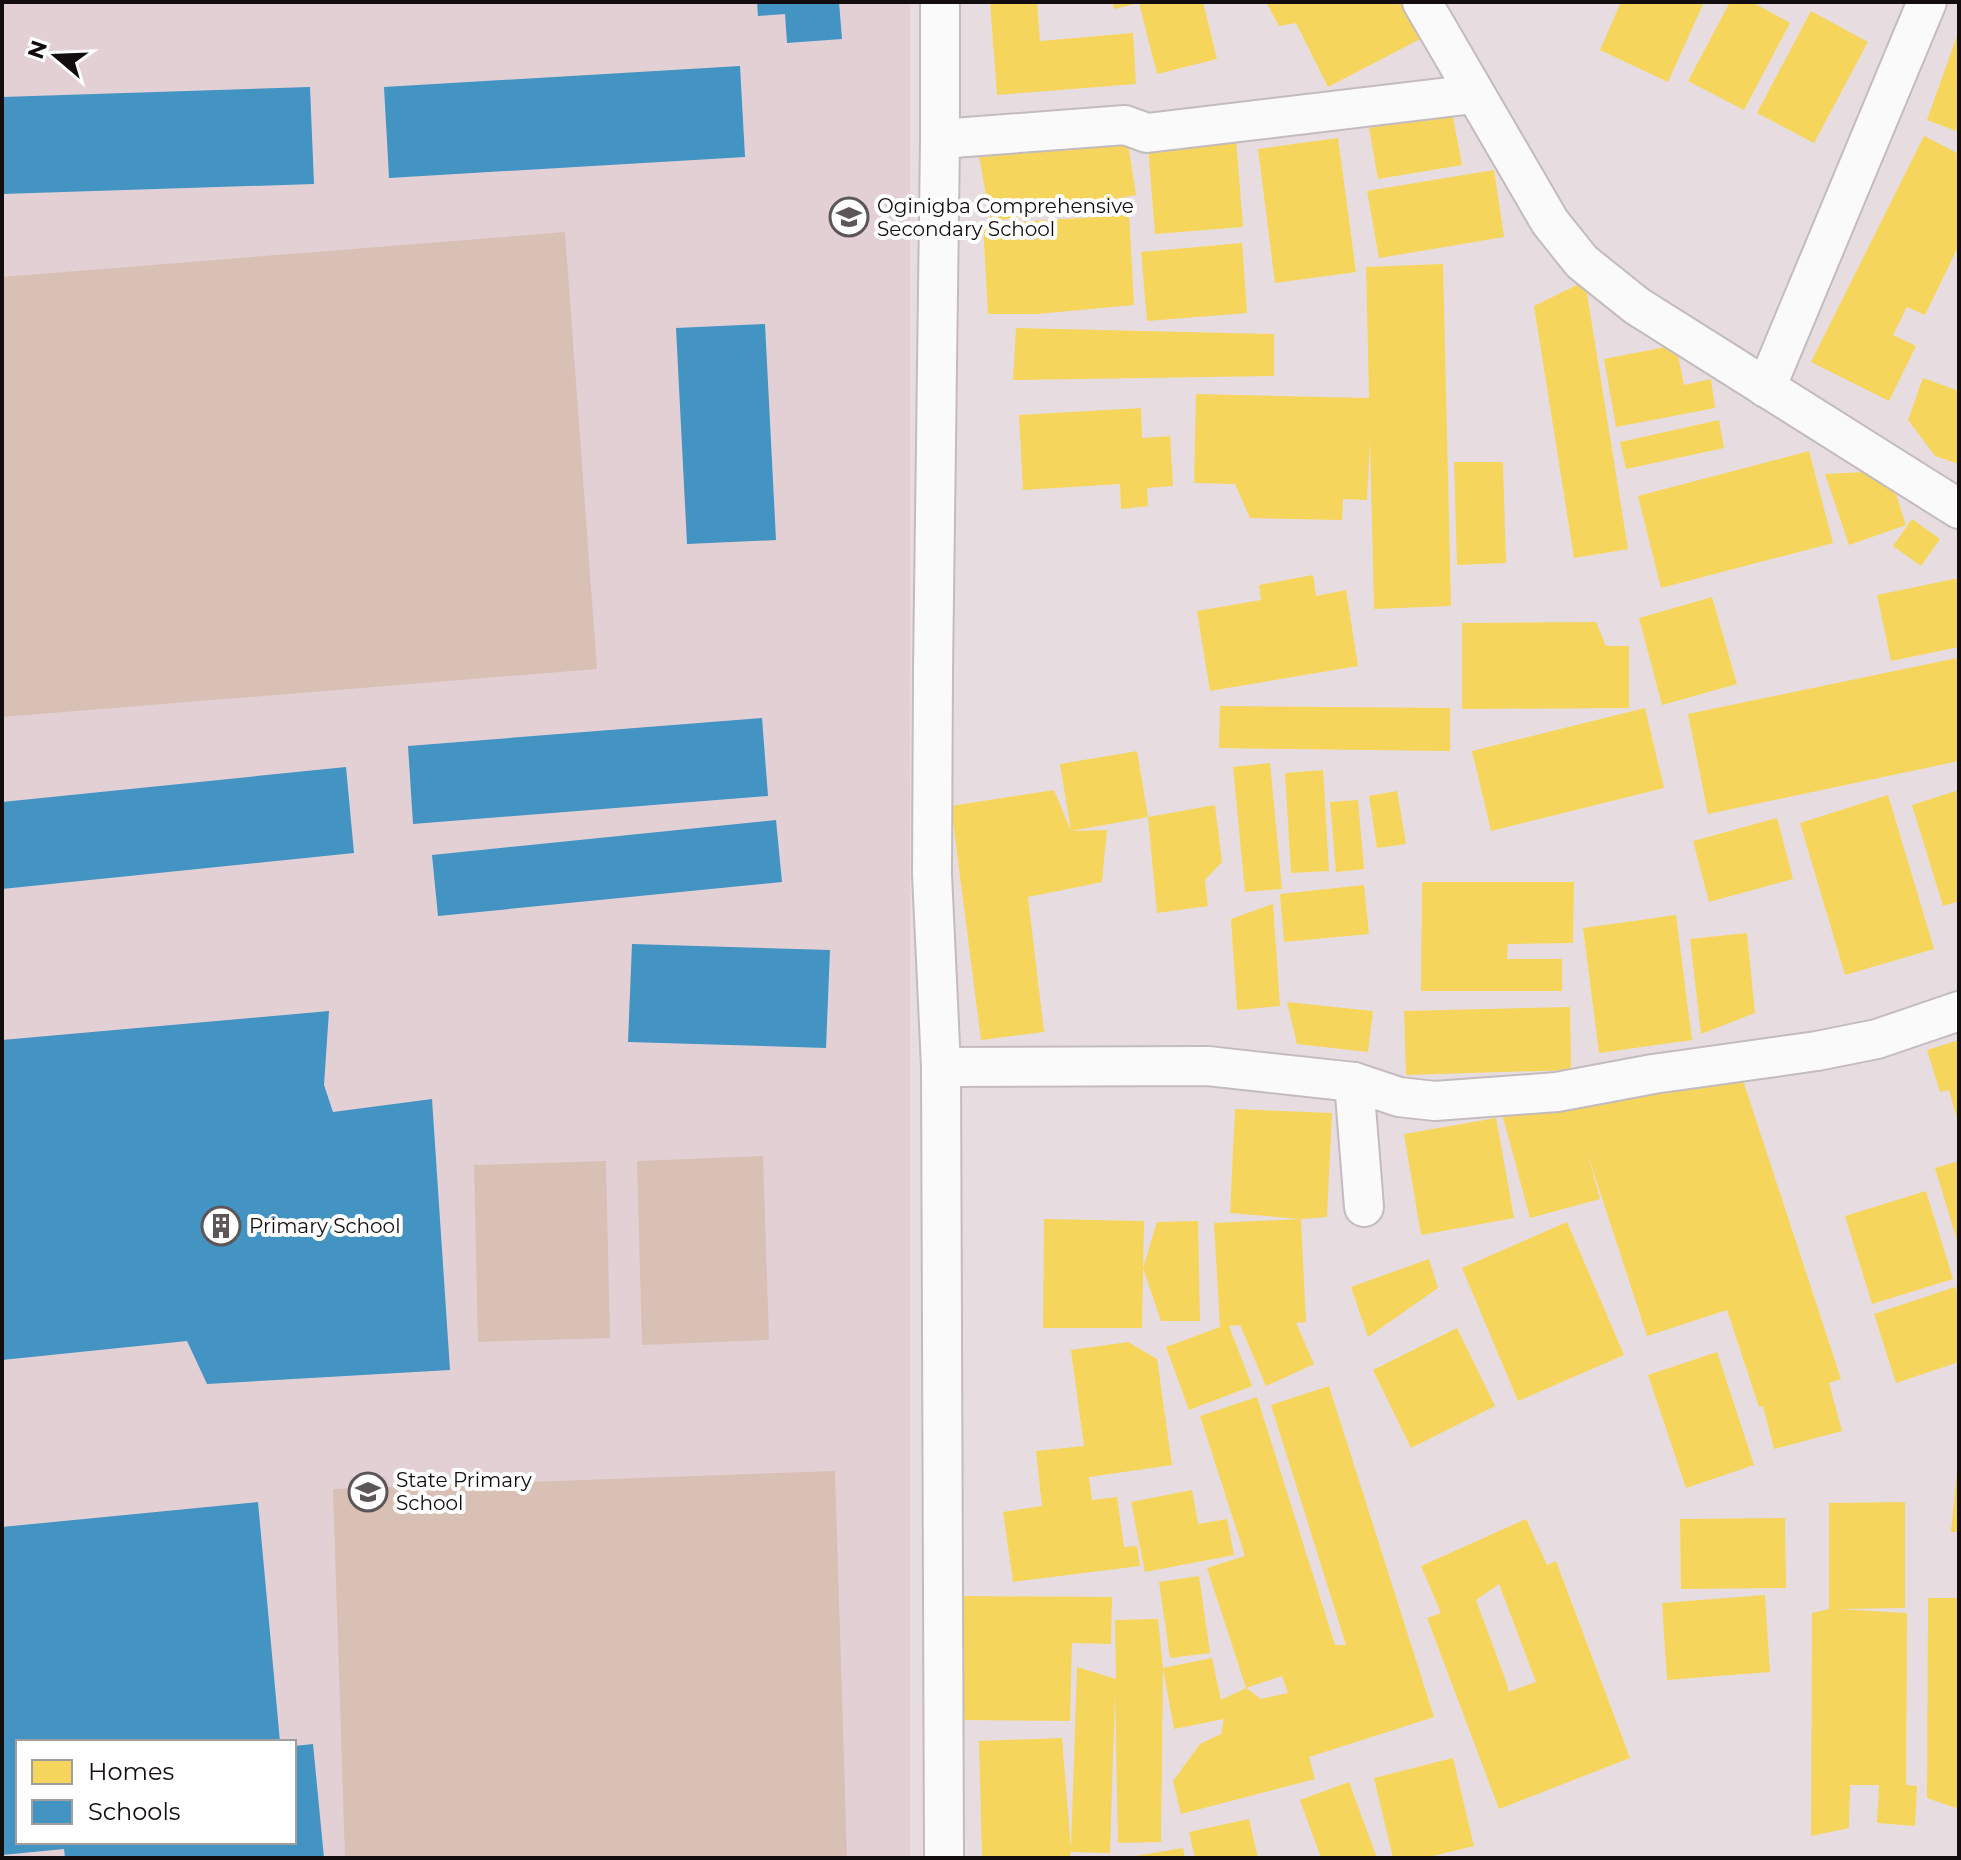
<svg xmlns="http://www.w3.org/2000/svg" width="1961" height="1860" font-family="Montserrat,sans-serif">
<style>
.built{fill:#e3d0d5;fill-rule:evenodd}
.green{fill:#d8c0b4}
.homes{fill:#f6d55c;fill-rule:evenodd}
.schools{fill:#4393c3}
.lines{fill:none;stroke-linecap:round;stroke-linejoin:round}
.street-casing{stroke:#c3bbbd;stroke-width:42}
.street{stroke:#fbfafa;stroke-width:38}
.labels{text-anchor:middle;stroke-width:8;stroke-linejoin:round;paint-order:stroke}
.poi-label{font-size:20px;fill:#130d0f;stroke:#fff;text-anchor:start}
</style>
<rect width="100%" height="100%" fill="#e7dde0"/>
<!-- built -->
<path class="built" d="M 2,2 L 910,2 L 910,1858 L 2,1858 ZM 18,1742 L 294,1742 L 294,1842 L 18,1842 Z"/>
<!-- green -->
<g class="green">
<path d="M 565,232 L 597,669 L 2,717 L 2,277 Z"/>
<path d="M 763,1156 L 769,1340 L 642,1345 L 637,1161 Z"/>
<path d="M 606,1161 L 610,1338 L 478,1342 L 474,1165 Z"/>
<path d="M 835,1471 L 847,1858 L 345,1858 L 333,1489 Z"/>
</g>
<!-- homes -->
<g class="homes">
<path d="M 990,2 L 1037,2 L 1040,41 L 1133,33 L 1136,84 L 997,95 Z"/>
<path d="M 1112,2 L 1203,2 L 1217,59 L 1157,74 L 1139,3 L 1114,9 Z"/>
<path d="M 1266,2 L 1406,2 L 1424,37 L 1328,87 L 1296,23 L 1279,26 Z"/>
<path d="M 1621,2 L 1704,2 L 1668,82 L 1600,50 Z"/>
<path d="M 1730,2 L 1752,2 L 1790,23 L 1744,110 L 1688,81 Z"/>
<path d="M 1811,11 L 1868,42 L 1814,143 L 1757,113 Z"/>
<path d="M 1959,30 L 1959,132 L 1927,120 Z"/>
<path d="M 1452,112 L 1462,165 L 1378,179 L 1369,128 Z"/>
<path d="M 1125,125 L 1136,195 L 991,222 L 978,151 Z"/>
<path d="M 1235,126 L 1243,227 L 1155,234 L 1147,133 Z"/>
<path d="M 1924,136 L 1959,154 L 1959,245 L 1925,315 L 1907,307 L 1893,335 L 1916,346 L 1889,401 L 1811,362 Z"/>
<path d="M 1338,138 L 1356,272 L 1275,283 L 1258,149 Z"/>
<path d="M 1494,170 L 1504,237 L 1379,258 L 1367,191 Z"/>
<path d="M 1129,215 L 1134,305 L 1037,314 L 988,314 L 983,224 Z"/>
<path d="M 1242,243 L 1247,313 L 1147,321 L 1141,252 Z"/>
<path d="M 1443,264 L 1451,606 L 1374,609 L 1370,441 L 1367,500 L 1343,499 L 1342,520 L 1250,518 L 1235,484 L 1194,483 L 1196,394 L 1369,398 L 1366,267 Z"/>
<path d="M 1585,281 L 1628,549 L 1574,558 L 1534,306 Z"/>
<path d="M 1016,328 L 1274,334 L 1274,376 L 1013,380 Z"/>
<path d="M 1676,345 L 1684,385 L 1711,379 L 1715,408 L 1616,427 L 1604,359 Z"/>
<path d="M 1923,378 L 1959,391 L 1959,464 L 1935,456 L 1908,420 Z"/>
<path d="M 1141,408 L 1142,438 L 1170,436 L 1173,486 L 1147,488 L 1148,506 L 1121,509 L 1120,484 L 1023,490 L 1019,415 Z"/>
<path d="M 1719,420 L 1724,448 L 1626,469 L 1620,442 Z"/>
<path d="M 1809,451 L 1833,543 L 1661,588 L 1638,496 Z"/>
<path d="M 1454,462 L 1503,462 L 1506,563 L 1457,565 Z"/>
<path d="M 1864,472 L 1892,482 L 1906,525 L 1849,545 L 1825,474 Z"/>
<path d="M 1912,519 L 1940,539 L 1921,566 L 1893,546 Z"/>
<path d="M 1313,575 L 1316,596 L 1346,590 L 1358,666 L 1210,691 L 1197,611 L 1261,600 L 1259,585 Z"/>
<path d="M 1959,578 L 1959,647 L 1891,661 L 1877,595 Z"/>
<path d="M 1712,597 L 1737,684 L 1662,705 L 1639,618 Z"/>
<path d="M 1596,622 L 1606,646 L 1629,646 L 1629,708 L 1462,709 L 1462,623 Z"/>
<path d="M 1957,658 L 1959,667 L 1959,761 L 1708,814 L 1688,714 Z"/>
<path d="M 1220,706 L 1450,708 L 1450,751 L 1219,748 Z"/>
<path d="M 1645,708 L 1664,788 L 1491,831 L 1472,751 Z"/>
<path d="M 1137,751 L 1148,817 L 1071,831 L 1107,830 L 1102,882 L 1028,897 L 1044,1032 L 981,1040 L 951,806 L 1054,790 L 1071,831 L 1060,764 Z"/>
<path d="M 1270,763 L 1282,889 L 1245,892 L 1233,767 Z"/>
<path d="M 1323,770 L 1329,871 L 1291,873 L 1285,773 Z"/>
<path d="M 1959,790 L 1959,901 L 1943,906 L 1912,805 Z"/>
<path d="M 1397,791 L 1406,844 L 1377,848 L 1369,796 Z"/>
<path d="M 1888,795 L 1934,949 L 1845,975 L 1800,823 Z"/>
<path d="M 1358,800 L 1364,869 L 1336,872 L 1330,802 Z"/>
<path d="M 1215,805 L 1222,862 L 1205,880 L 1208,906 L 1157,913 L 1148,817 Z"/>
<path d="M 1777,818 L 1793,879 L 1709,902 L 1693,841 Z"/>
<path d="M 1422,882 L 1574,882 L 1573,943 L 1508,944 L 1507,959 L 1562,959 L 1562,991 L 1421,991 Z"/>
<path d="M 1364,885 L 1369,934 L 1284,942 L 1280,894 Z"/>
<path d="M 1273,904 L 1280,1006 L 1237,1010 L 1231,919 Z"/>
<path d="M 1676,915 L 1692,1040 L 1599,1053 L 1583,928 Z"/>
<path d="M 1747,933 L 1755,1013 L 1701,1034 L 1690,939 Z"/>
<path d="M 1287,1002 L 1373,1011 L 1368,1052 L 1297,1044 Z"/>
<path d="M 1570,1007 L 1571,1070 L 1406,1075 L 1404,1011 Z"/>
<path d="M 1959,1040 L 1959,1122 L 1958,1122 L 1949,1090 L 1940,1092 L 1927,1050 Z"/>
<path d="M 1733,1050 L 1841,1379 L 1829,1383 L 1842,1431 L 1774,1449 L 1763,1406 L 1759,1407 L 1727,1310 L 1647,1336 L 1587,1152 L 1600,1199 L 1530,1218 L 1501,1110 Z"/>
<path d="M 1235,1109 L 1332,1113 L 1327,1217 L 1301,1219 L 1230,1213 Z"/>
<path d="M 1496,1118 L 1514,1218 L 1421,1235 L 1404,1134 Z"/>
<path d="M 1959,1161 L 1959,1244 L 1958,1244 L 1935,1168 Z"/>
<path d="M 1926,1191 L 1953,1279 L 1872,1304 L 1845,1216 Z"/>
<path d="M 1044,1219 L 1144,1221 L 1142,1328 L 1043,1328 Z"/>
<path d="M 1301,1219 L 1306,1322 L 1296,1323 L 1314,1364 L 1266,1386 L 1240,1325 L 1229,1326 L 1252,1386 L 1189,1410 L 1166,1347 L 1220,1327 L 1214,1223 Z"/>
<path d="M 1198,1221 L 1200,1321 L 1161,1321 L 1143,1268 L 1157,1222 Z"/>
<path d="M 1567,1222 L 1624,1355 L 1518,1401 L 1462,1268 Z"/>
<path d="M 1429,1259 L 1438,1288 L 1368,1337 L 1351,1287 Z"/>
<path d="M 1955,1287 L 1959,1297 L 1959,1362 L 1896,1383 L 1874,1314 Z"/>
<path d="M 1457,1328 L 1495,1406 L 1411,1448 L 1373,1370 Z"/>
<path d="M 1128,1342 L 1157,1359 L 1172,1465 L 1089,1477 L 1092,1500 L 1117,1497 L 1124,1547 L 1137,1546 L 1140,1566 L 1013,1582 L 1003,1512 L 1042,1506 L 1036,1451 L 1084,1446 L 1071,1350 Z"/>
<path d="M 1717,1352 L 1754,1465 L 1686,1488 L 1648,1375 Z"/>
<path d="M 1329,1386 L 1434,1717 L 1309,1757 L 1315,1779 L 1181,1814 L 1173,1781 L 1200,1744 L 1221,1734 L 1224,1719 L 1174,1729 L 1163,1668 L 1212,1658 L 1221,1700 L 1246,1688 L 1261,1699 L 1288,1693 L 1282,1676 L 1246,1688 L 1207,1568 L 1245,1556 L 1200,1416 L 1257,1397 L 1335,1645 L 1346,1645 L 1271,1405 Z"/>
<path d="M 1957,1471 L 1959,1471 L 1959,1532 L 1951,1532 Z"/>
<path d="M 1192,1490 L 1198,1524 L 1227,1519 L 1234,1555 L 1145,1572 L 1131,1502 Z"/>
<path d="M 1905,1502 L 1905,1608 L 1839,1609 L 1907,1613 L 1906,1785 L 1917,1786 L 1915,1826 L 1877,1823 L 1879,1785 L 1850,1785 L 1849,1828 L 1811,1836 L 1812,1613 L 1829,1609 L 1829,1503 Z"/>
<path d="M 1785,1518 L 1786,1588 L 1681,1589 L 1680,1519 Z"/>
<path d="M 1526,1519 L 1547,1565 L 1556,1561 L 1630,1758 L 1499,1809 L 1427,1618 L 1441,1613 L 1421,1566 ZM 1499,1584 L 1536,1682 L 1508,1692 L 1507,1684 L 1476,1600 Z"/>
<path d="M 1199,1576 L 1210,1653 L 1170,1658 L 1159,1582 Z"/>
<path d="M 1765,1595 L 1770,1672 L 1667,1680 L 1662,1603 Z"/>
<path d="M 961,1596 L 1112,1597 L 1111,1644 L 1072,1643 L 1070,1721 L 958,1720 Z"/>
<path d="M 1928,1598 L 1959,1598 L 1959,1809 L 1927,1798 Z"/>
<path d="M 1158,1619 L 1163,1668 L 1161,1842 L 1118,1843 L 1115,1693 L 1110,1853 L 1071,1852 L 1070,1858 L 982,1858 L 979,1741 L 1062,1738 L 1071,1849 L 1077,1667 L 1116,1679 L 1115,1620 Z"/>
<path d="M 1453,1758 L 1474,1846 L 1425,1858 L 1393,1858 L 1374,1778 Z"/>
<path d="M 1349,1782 L 1377,1858 L 1321,1858 L 1300,1800 Z"/>
<path d="M 1249,1819 L 1258,1858 L 1195,1858 L 1189,1832 Z"/>
<path d="M 1183,1848 L 1185,1858 L 1135,1858 L 1135,1856 Z"/>
</g>
<!-- schools -->
<g class="schools">
<path d="M 757,2 L 839,2 L 842,39 L 787,43 L 785,14 L 758,16 Z"/>
<path d="M 740,66 L 745,157 L 389,178 L 384,87 Z"/>
<path d="M 310,87 L 314,184 L 2,194 L 2,97 Z"/>
<path d="M 765,324 L 776,540 L 687,544 L 676,328 Z"/>
<path d="M 762,718 L 768,796 L 413,824 L 408,746 Z"/>
<path d="M 346,767 L 354,853 L 2,889 L 2,802 Z"/>
<path d="M 776,820 L 782,882 L 438,916 L 432,855 Z"/>
<path d="M 632,944 L 830,950 L 826,1048 L 628,1042 Z"/>
<path d="M 329,1011 L 324,1085 L 333,1112 L 432,1099 L 450,1370 L 207,1384 L 187,1341 L 2,1360 L 2,1040 Z"/>
<path d="M 258,1502 L 280,1742 L 18,1742 L 18,1842 L 294,1842 L 294,1746 L 313,1744 L 324,1858 L 65,1858 L 64,1849 L 2,1855 L 2,1527 Z"/>
</g>
<g class="lines">
<defs>
<g id="street">
<path d="M 940,2 L 940,139 L 933,670 L 932,874 L 941,1067 L 944,1858"/>
<path d="M 1422,2 L 1550,222 L 1582,262 L 1637,306 L 1959,509"/>
<path d="M 940,139 L 1125,125 L 1147,133 L 1474,94"/>
<path d="M 1766,388 L 1927,2"/>
<path d="M 941,1067 L 1208,1066 L 1354,1082 L 1399,1097 L 1435,1101 L 1557,1092 L 1653,1074 L 1817,1051 L 1877,1039 L 1959,1011"/>
<path d="M 1354,1082 L 1364,1207"/>
</g>
</defs>
<!-- street casing -->
<use href="#street" class="street-casing"/>
<!-- street -->
<use href="#street" class="street"/>
</g>
<!-- icons -->
<defs>
<symbol id="university-ring" viewBox="-11 -11 22 22"><circle r="9.5" fill="#fff" stroke="#5d5658" stroke-width="1.5"/><path d="M0-5L7-2L0 1L-7-2ZM-4 1L0 2.5L4 1V4Q0 6-4 4Z" fill="#5d5658"/></symbol>
<symbol id="building-ring" viewBox="-11 -11 22 22"><circle r="9.5" fill="#fff" stroke="#5d5658" stroke-width="1.5"/><path d="M-4-6H4V6H1V3H-1V6H-4ZM-2.5-4.3h1.7v1.8h-1.7ZM.8-4.3h1.7v1.8H.8ZM-2.5-1h1.7V.8h-1.7ZM.8-1h1.7V.8H.8Z" fill="#5d5658"/></symbol>
<symbol id="school-ring" viewBox="-11 -11 22 22"><circle r="9.5" fill="#fff" stroke="#5d5658" stroke-width="1.5"/><path d="M0-5L7-2L0 1L-7-2ZM-4 1L0 2.5L4 1V4Q0 6-4 4Z" fill="#5d5658"/></symbol>
</defs>
<g fill-rule="evenodd">
<use href="#university-ring" x="827" y="195" width="44" height="44"/>
<use href="#building-ring" x="199" y="1204" width="44" height="44"/>
<use href="#school-ring" x="346" y="1470" width="44" height="44"/>
</g>
<g class="labels">
<!-- poi labels -->
<g class="poi-label">
<text x="877" y="213">Oginigba Comprehensive<tspan x="877" dy="23">Secondary School</tspan></text>
<text x="249" y="1233">Primary School</text>
<text x="396" y="1487">State Primary<tspan x="396" dy="23">School</tspan></text>
</g>
</g>
<!-- border -->
<rect width="1961" height="1860" fill="none" stroke="#130d0f" stroke-width="8"/>
<!-- legend -->
<rect x="16" y="1740" width="280" height="104" fill="#ffffff" stroke="#a19e9f" stroke-width="2"/>
<rect x="32" y="1760" width="40" height="24" fill="#f6d55c" stroke="#a19e9f" stroke-width="2"/>
<text x="88" y="1780" font-size="24" fill="#130d0f">Homes</text>
<rect x="32" y="1800" width="40" height="24" fill="#4393c3" stroke="#a19e9f" stroke-width="2"/>
<text x="88" y="1820" font-size="24" fill="#130d0f">Schools</text>
<!-- north arrow -->
<g transform="translate(56 56) rotate(289)" stroke="#ffffff" stroke-width="6" paint-order="stroke">
<path d="M0-6L14 30L0 20L-14 30Z" fill="#130d0f"/>
<text y="-12" font-size="22" font-weight="bold" text-anchor="middle" fill="#130d0f">N</text>
</g>
</svg>
